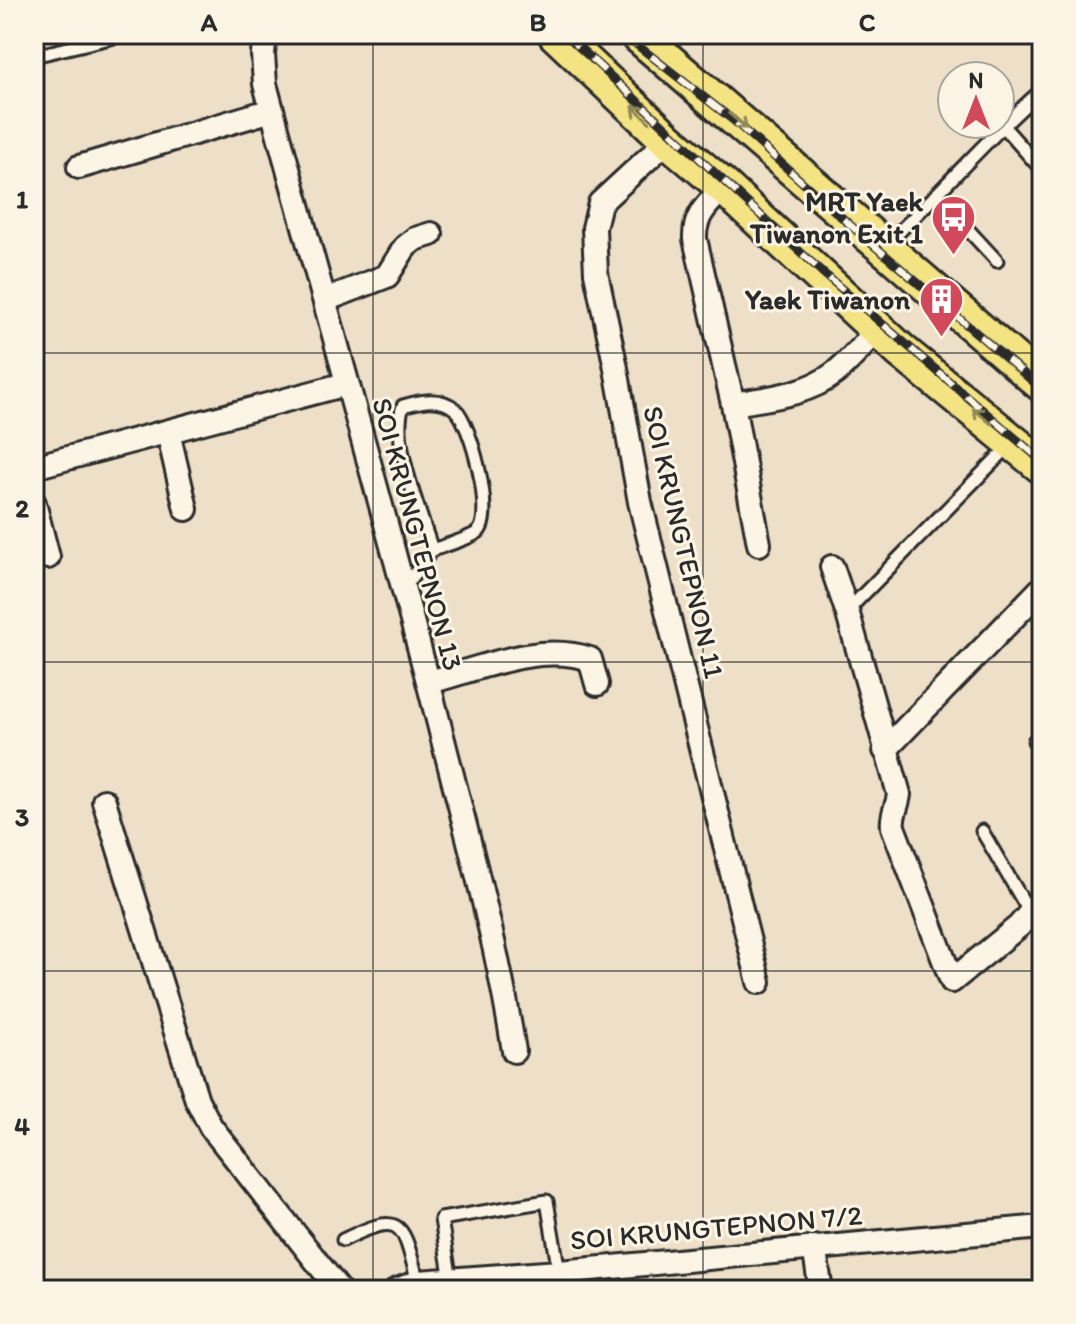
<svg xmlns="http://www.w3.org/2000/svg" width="1076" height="1324" font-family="Itim,sans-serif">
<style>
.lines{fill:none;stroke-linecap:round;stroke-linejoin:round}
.lane-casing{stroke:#2b2b2b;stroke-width:17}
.street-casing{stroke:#2b2b2b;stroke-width:28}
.primary-casing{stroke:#2b2b2b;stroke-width:40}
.lane{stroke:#fcf5e5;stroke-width:11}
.street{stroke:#fcf5e5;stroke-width:22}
.primary{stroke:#f4e382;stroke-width:34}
.rail-casing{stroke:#2b2b2b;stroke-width:9}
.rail{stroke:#fcf5e5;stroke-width:6;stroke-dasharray:18;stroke-linecap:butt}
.oneway{stroke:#908756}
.grid{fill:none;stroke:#2b2b2b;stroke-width:2;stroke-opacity:0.55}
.labels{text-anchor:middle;stroke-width:6;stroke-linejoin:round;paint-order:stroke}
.poi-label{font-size:28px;font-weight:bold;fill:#2b2b2b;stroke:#fcf5e5;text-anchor:end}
.street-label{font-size:28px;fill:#2b2b2b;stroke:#fcf5e5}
.neatline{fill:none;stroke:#2b2b2b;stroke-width:3}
.grid-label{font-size:26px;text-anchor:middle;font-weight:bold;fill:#2b2b2b}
</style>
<rect width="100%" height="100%" fill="#eee0c8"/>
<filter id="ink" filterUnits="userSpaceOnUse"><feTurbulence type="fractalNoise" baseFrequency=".0125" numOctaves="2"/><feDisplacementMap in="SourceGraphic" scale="16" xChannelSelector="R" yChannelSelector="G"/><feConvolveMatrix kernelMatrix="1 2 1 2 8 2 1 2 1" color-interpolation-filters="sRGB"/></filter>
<g filter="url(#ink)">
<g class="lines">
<defs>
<g id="lane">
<path d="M 34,56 L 127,34"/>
<path d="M 1003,126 L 1042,170"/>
<path d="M 937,196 L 997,261"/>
<path d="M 886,244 C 940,195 986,138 1042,90"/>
<path d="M 405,587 L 432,550 C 421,514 390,440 403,406 C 420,401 440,396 455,409 C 471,423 495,516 478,532 C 469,539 443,546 432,550"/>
<path d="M 847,611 L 1009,446"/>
<path d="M 1034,741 L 1042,748"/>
<path d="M 982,831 L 1030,913"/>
<path d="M 343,1240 C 404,1210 402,1223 418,1282"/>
<path d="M 451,1281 L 441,1219 L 547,1201 L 559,1272"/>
</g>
<g id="street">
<path d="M 265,34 L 263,54 L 265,84 C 323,300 386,515 441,732 C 468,839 497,942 514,1051"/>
<path d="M 668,140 L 600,203 L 594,228 L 596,273 L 615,363 L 640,502 L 759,982"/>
<path d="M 79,167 L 272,110"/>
<path d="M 724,187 C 708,204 694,215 695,239 L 733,404 L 759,544"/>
<path d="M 325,300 L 387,276 L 405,247 L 415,239 L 431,234"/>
<path d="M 733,404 C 767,398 807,395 835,373 C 851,360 865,343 879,328"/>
<path d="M 168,432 L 186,509"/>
<path d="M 34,467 L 346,384"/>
<path d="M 34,503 L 48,557"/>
<path d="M 832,567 L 847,611 L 899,794 C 898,806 891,815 893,827 L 952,981 L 1019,926 L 1042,899"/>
<path d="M 429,682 C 479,669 538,642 590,659 L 597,684"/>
<path d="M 885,750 L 1042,588"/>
<path d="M 104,801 L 197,1100 L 211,1127 L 339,1290"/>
<path d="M 814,1247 L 821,1290"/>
<path d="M 397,1290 L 418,1282 L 559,1272 L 1042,1227"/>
</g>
<g id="primary">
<path d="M 556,34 L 668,140 L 724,187 L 901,351 L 1042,466"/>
<path d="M 637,34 L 1042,384"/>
</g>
</defs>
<!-- lane casing -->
<use href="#lane" class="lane-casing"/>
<!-- street casing -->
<use href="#street" class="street-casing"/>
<!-- primary casing -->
<use href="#primary" class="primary-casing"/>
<!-- lane -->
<use href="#lane" class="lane"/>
<!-- street -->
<use href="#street" class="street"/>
<!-- primary -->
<use href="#primary" class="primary"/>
<defs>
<g id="rail">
<path d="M 565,34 L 822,272 L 1042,461"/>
<path d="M 623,34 L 733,120 L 857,231 L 1042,389"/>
</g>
</defs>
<!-- rail casing -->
<use href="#rail" class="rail-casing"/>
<!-- rail -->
<use href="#rail" class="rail"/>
</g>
<!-- one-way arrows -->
<defs><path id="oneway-shaft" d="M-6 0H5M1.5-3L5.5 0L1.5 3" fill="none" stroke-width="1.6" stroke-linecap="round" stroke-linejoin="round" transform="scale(2)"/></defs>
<g class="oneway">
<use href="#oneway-shaft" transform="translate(641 114) rotate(-136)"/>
<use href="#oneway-shaft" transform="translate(738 121) rotate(40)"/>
<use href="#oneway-shaft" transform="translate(982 416) rotate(-140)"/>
</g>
</g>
<!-- grid -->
<path class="grid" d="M 373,34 L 373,1290M 703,34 L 703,1290M 34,353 L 1042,353M 34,662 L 1042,662M 34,971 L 1042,971"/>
<!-- icons -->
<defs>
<symbol id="bus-pin" viewBox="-11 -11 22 30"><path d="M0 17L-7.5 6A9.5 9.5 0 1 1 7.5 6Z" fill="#d1495b" stroke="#fcf5e5"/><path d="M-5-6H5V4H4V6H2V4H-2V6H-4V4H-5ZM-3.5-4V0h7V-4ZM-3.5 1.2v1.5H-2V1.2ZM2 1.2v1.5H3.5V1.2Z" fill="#fff"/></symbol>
<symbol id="building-pin" viewBox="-11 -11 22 30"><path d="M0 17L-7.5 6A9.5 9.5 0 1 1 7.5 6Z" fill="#d1495b" stroke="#fcf5e5"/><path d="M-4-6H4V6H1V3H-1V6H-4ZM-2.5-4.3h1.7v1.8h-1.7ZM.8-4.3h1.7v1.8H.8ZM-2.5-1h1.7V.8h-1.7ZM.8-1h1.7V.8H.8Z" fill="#fff"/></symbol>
</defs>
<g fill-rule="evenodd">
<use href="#bus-pin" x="928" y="192" width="51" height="69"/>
<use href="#building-pin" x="916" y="274" width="51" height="69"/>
</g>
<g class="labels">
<!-- poi labels -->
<g class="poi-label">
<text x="923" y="211">MRT Yaek<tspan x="923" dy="32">Tiwanon Exit 1</tspan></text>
<text x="910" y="309">Yaek Tiwanon</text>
</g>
<!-- street labels -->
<g class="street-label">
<text transform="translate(418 534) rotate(75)" y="10">SOI KRUNGTEPNON 13</text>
<text transform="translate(684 542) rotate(77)" y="10">SOI KRUNGTEPNON 11</text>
<text transform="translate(716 1227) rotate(-5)" y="10">SOI KRUNGTEPNON 7/2</text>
</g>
</g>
<!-- margin -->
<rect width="1076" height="1324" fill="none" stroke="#fcf5e5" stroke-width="88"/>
<!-- north arrow -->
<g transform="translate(976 100)"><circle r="38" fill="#fcf5e5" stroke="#a8a49b" stroke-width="2"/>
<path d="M0-6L14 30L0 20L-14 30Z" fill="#d1495b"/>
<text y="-12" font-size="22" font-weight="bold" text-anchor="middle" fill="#2b2b2b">N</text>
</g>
<rect x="44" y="44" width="988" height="1236" class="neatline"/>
<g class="grid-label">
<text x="209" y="31">A</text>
<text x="538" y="31">B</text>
<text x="867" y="31">C</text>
<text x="22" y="208">1</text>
<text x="22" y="517">2</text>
<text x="22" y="826">3</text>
<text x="22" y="1135">4</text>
</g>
</svg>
